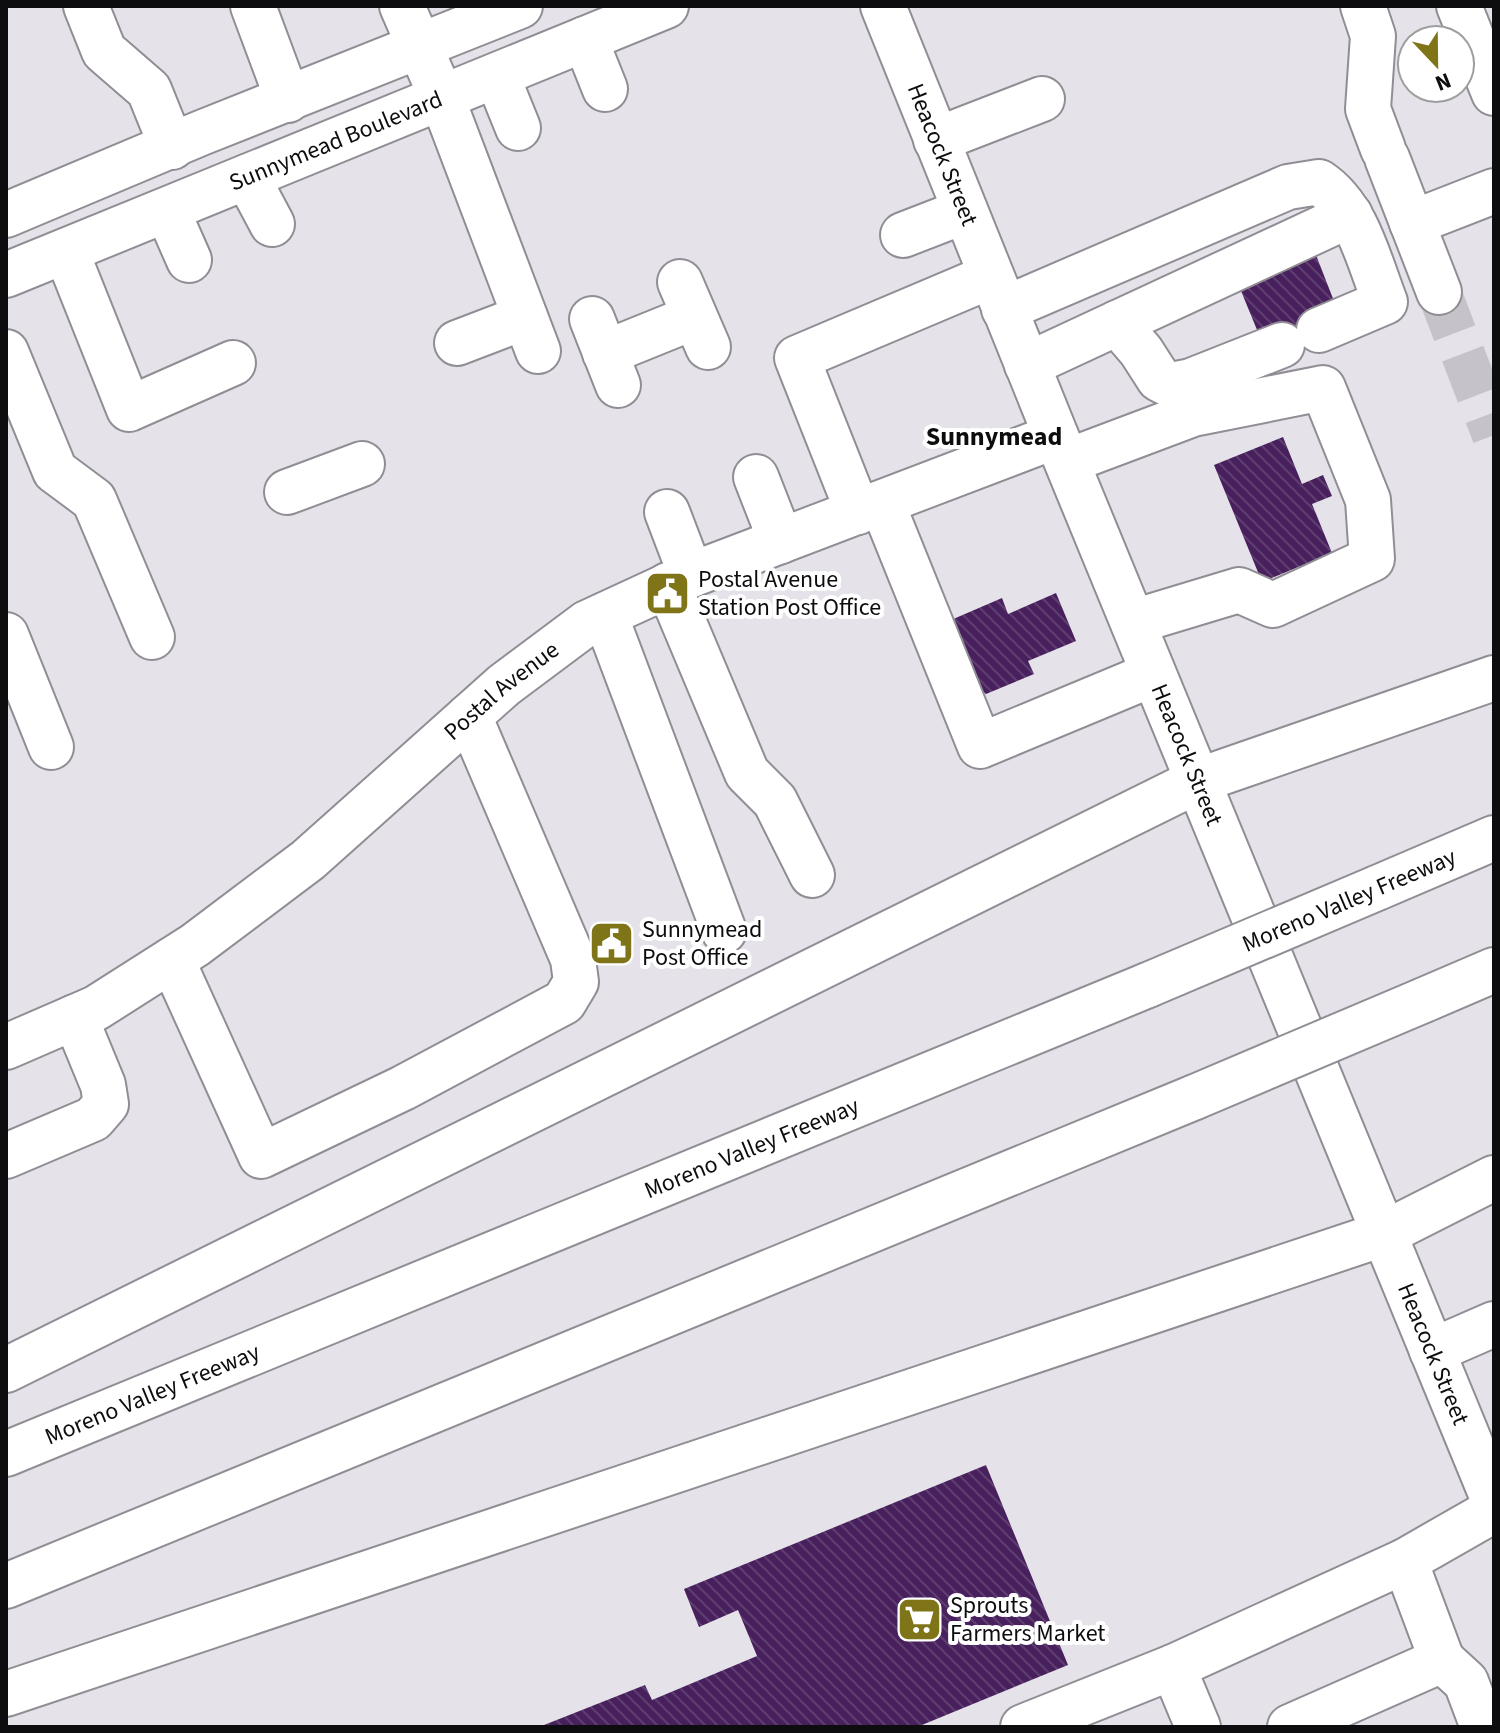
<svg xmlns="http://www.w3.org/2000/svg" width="1500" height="1733" font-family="'Source Sans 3',sans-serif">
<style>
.building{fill:url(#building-back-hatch)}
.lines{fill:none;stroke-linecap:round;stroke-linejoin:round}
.minor-tunnel{stroke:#c5c2c9;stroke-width:44;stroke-dasharray:44 22;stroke-linecap:butt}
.minor-casing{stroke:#918d94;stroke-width:48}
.major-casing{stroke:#918d94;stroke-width:48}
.highway-casing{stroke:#918d94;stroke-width:48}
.minor{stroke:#fff;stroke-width:44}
.major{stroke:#fff;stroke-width:44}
.highway{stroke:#fff;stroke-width:44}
.highway-bridge-casing{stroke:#918d94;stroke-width:48;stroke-linecap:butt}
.highway-bridge{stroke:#fff;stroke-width:44}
.labels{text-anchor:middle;stroke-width:8;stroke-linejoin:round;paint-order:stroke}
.street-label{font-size:24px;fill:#0d0c0e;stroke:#fff}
.poi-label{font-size:24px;fill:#0d0c0e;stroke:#fff;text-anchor:start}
.neighbourhood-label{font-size:26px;font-weight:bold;fill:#0d0c0e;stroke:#fff}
</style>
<defs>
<pattern id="building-back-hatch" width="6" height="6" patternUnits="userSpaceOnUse" patternTransform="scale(2)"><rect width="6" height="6" fill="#48205d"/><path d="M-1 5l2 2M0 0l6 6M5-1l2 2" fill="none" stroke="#5e3e6f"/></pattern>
</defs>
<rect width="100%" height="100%" fill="#e6e2ea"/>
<!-- building -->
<g class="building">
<path d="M 1316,255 L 1339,314 L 1323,339 L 1285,354 L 1262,342 L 1239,286 Z"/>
<path d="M 1283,437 L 1302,484 L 1323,475 L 1332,496 L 1312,504 L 1332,553 L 1262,582 L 1214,465 Z"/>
<path d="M 1056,593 L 1076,641 L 1028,661 L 1034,674 L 986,694 L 981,690 L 951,620 L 1002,598 L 1008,614 Z"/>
<path d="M 986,1465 L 1068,1665 L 917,1727 L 539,1727 L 645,1685 L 652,1700 L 757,1656 L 738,1610 L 699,1627 L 684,1589 Z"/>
</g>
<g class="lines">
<!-- minor-tunnel -->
<path class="minor-tunnel" d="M 1439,292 L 1494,435"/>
<defs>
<g id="minor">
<path d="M 86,6 L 104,51 L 149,90 L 172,147"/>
<path d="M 253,6 L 288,100"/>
<path d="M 402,6 L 442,98 L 538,351"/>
<path d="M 1363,6 L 1373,36 L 1368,109 L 1383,149"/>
<path d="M 1459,6 L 1494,93"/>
<path d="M 585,39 L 605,89"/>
<path d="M 497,76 L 518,128"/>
<path d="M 936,140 L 1042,99"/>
<path d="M 1387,158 L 1439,292"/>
<path d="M 247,177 L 272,224"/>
<path d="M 167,210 L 189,260"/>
<path d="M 1412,223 L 1494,191"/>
<path d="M 903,235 L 965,211"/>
<path d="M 66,251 L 129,409 L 233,363"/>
<path d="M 680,282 L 708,347"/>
<path d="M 1004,309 L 1288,187 L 1319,182 C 1357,207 1369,261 1385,302 L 1319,330"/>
<path d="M 592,319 L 618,385"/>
<path d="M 1117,323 L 1141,351 L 1159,379 L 1171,385 L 1191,381 L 1282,345"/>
<path d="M 457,343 L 525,317"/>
<path d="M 6,352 L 55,471 L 94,500 L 152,637"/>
<path d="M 605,353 L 694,317"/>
<path d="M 1027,365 L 1350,215"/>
<path d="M 1068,461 L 1193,414 L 1323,388 L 1368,500 L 1372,559 L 1273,605 L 1239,590 L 1133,622"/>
<path d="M 756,477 L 781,541"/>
<path d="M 287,492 L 362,464"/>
<path d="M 882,503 L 980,746 L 1153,674"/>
<path d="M 667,512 L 691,575"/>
<path d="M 858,512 L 797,358 L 991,276"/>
<path d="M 668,585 L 747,773 L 775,801 L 812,875"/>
<path d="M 605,615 L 724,931"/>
<path d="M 6,635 L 51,747"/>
<path d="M 172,960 L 261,1156 L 403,1088 L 564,1002 L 576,982 L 573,959 L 469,716"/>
<path id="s1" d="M 6,1047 L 96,1008 L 195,945 L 308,860 L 504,685 L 587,623 L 691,575 L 1056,436"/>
<path d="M 6,1156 L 93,1119 L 106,1104 L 103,1085 L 75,1017"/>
<path d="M 1432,1351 L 1494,1324"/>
<path d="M 1442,1660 L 1466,1682 L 1483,1727"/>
<path d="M 1173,1667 L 1405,1561 L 1494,1510"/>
<path d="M 1023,1727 L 1173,1667 L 1198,1727"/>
<path d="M 1290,1727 L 1442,1660 L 1405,1561"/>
</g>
<g id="major">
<path id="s2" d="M 883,6 L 1056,436 L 1494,1501"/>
<path d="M 6,215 L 201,133 L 520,6"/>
<path id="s3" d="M 6,275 L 666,6"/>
</g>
<g id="highway">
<path d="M 1377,888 L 1494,838"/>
<path d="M 1424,1000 L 1494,970"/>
<path d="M 6,1370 L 1197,781 L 1494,678"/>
<path id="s4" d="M 6,1454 L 1148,985"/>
<path d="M 6,1586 L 1195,1097"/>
<path d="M 6,1694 L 1383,1234 L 1494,1178"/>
</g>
</defs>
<!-- minor casing -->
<use href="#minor" class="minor-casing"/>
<!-- major casing -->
<use href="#major" class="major-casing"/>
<!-- highway casing -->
<use href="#highway" class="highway-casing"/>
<!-- minor -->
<use href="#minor" class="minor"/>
<!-- major -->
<use href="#major" class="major"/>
<!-- highway -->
<use href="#highway" class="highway"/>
<defs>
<g id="highway-bridge">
<path d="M 1148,985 L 1377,888"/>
<path d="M 1195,1097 L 1424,1000"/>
</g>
</defs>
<!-- highway-bridge casing -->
<use href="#highway-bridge" class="highway-bridge-casing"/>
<!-- highway-bridge -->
<use href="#highway-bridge" class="highway-bridge"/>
</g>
<!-- icons -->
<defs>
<symbol id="civic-square" viewBox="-11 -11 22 22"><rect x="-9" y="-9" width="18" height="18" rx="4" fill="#7f7417" stroke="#fff"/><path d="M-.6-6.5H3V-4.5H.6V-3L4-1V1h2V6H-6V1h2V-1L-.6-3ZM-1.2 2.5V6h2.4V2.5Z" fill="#fff"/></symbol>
<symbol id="supermarket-square" viewBox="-11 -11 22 22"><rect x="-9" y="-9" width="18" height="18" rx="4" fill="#7f7417" stroke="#fff"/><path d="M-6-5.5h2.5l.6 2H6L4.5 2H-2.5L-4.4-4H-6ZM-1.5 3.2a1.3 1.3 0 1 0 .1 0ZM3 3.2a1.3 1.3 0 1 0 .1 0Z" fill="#fff"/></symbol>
</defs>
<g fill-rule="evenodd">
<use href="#civic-square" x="642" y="568" width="51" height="51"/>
<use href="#civic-square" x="586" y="918" width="51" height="51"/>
<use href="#supermarket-square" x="894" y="1594" width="51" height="51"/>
</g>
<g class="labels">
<!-- street labels -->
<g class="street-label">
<text dy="8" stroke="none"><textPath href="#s3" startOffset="356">Sunnymead Boulevard</textPath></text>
<text dy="8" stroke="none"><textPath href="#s2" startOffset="160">Heacock Street</textPath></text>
<text dy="8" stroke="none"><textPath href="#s1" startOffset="614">Postal Avenue</textPath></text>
<text dy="8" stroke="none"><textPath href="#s2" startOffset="808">Heacock Street</textPath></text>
<text transform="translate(1349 900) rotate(-23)" y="8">Moreno Valley Freeway</text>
<text dy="8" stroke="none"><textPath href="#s4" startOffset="806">Moreno Valley Freeway</textPath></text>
<text dy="8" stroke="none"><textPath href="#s2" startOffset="1456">Heacock Street</textPath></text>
<text dy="8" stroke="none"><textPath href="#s4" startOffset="158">Moreno Valley Freeway</textPath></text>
</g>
<!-- poi labels -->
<g class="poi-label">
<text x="698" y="587">Postal Avenue<tspan x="698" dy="28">Station Post Office</tspan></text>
<text x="642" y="937">Sunnymead<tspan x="642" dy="28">Post Office</tspan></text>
<text x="950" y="1613">Sprouts<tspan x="950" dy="28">Farmers Market</tspan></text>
</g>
<!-- neighbourhood labels -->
<g class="neighbourhood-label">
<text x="994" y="445">Sunnymead</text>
</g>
</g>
<!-- border -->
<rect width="1500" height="1733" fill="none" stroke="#0d0c0e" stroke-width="16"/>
<!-- north arrow -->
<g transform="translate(1436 64) rotate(158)"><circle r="38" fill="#ffffff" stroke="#9e9e9f" stroke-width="2"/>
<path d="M0-6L14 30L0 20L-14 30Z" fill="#7f7417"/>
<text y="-12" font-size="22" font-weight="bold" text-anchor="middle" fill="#0d0c0e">N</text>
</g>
</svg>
